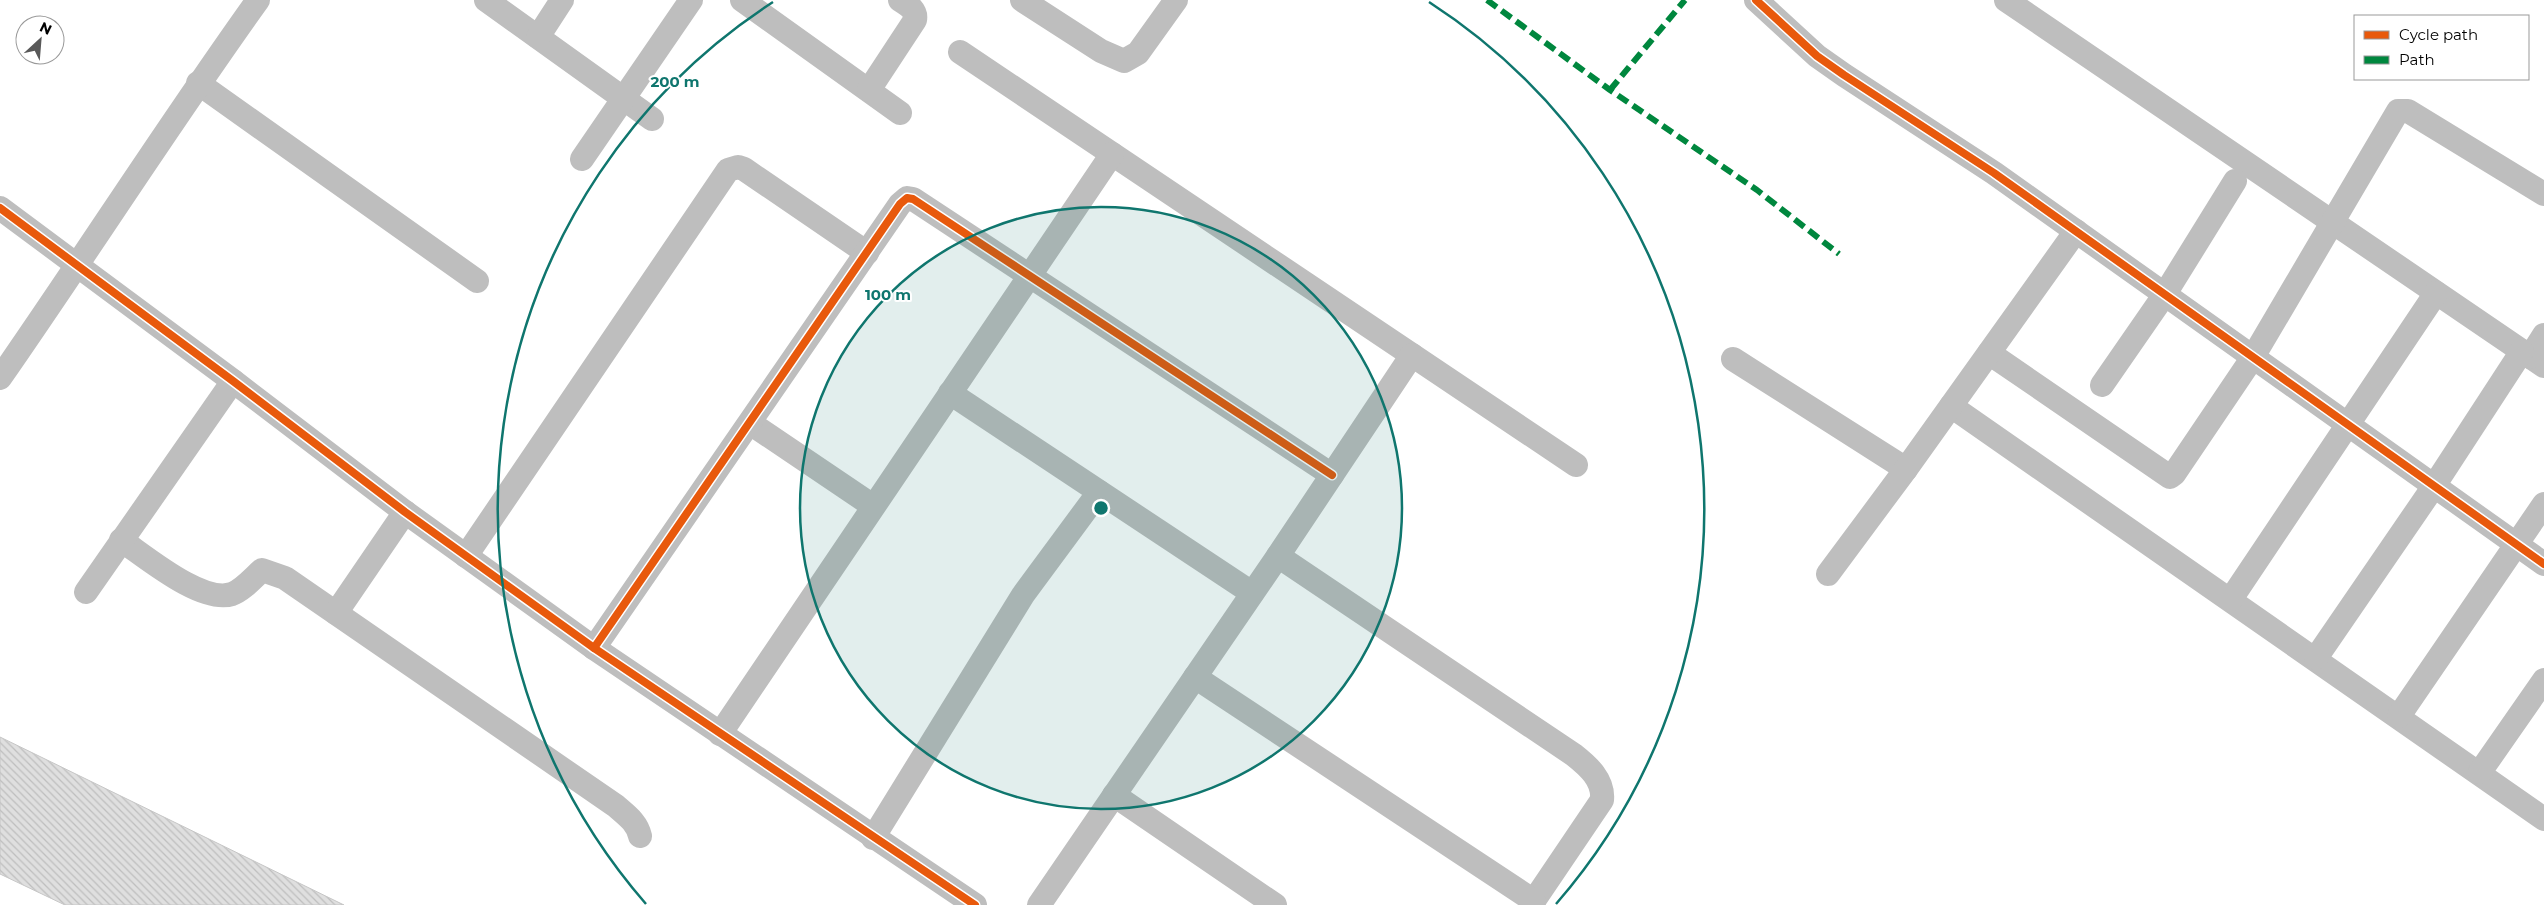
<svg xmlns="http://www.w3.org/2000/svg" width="2544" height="905" font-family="Montserrat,sans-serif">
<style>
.building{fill:url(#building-back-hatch);stroke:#c6c6c6}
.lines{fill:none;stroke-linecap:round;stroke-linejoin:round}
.minor{stroke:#bebebe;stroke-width:24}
.quiet{stroke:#00873e;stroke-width:6;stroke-dasharray:12 6;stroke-linecap:butt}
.cycleway-casing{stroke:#fff;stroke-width:11}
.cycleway{stroke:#e8590c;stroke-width:8}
.ring{fill:none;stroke:#0f766e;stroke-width:2.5}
.centre{fill:#0f766e;stroke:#fff;stroke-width:2.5}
.ring-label{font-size:15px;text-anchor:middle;font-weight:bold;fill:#0f766e;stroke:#fff;stroke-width:4;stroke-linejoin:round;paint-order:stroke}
</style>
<defs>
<pattern id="building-back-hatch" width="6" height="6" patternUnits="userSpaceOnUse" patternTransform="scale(1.25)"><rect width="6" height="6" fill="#dfdfdf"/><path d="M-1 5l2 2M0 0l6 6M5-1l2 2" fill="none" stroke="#bebebe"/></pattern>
</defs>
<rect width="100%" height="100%" fill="#fff"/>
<!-- building -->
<path class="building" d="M 0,737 L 344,905 L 65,905 L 0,874 Z"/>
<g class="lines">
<!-- minor -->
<g class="minor">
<path d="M 486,0 L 652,119"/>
<path d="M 742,0 L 900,113"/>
<path d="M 1022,0 L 1101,51 L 1124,61 L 1138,53 L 1176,0"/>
<path d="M 1756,0 L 1817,56 L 1844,75 L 1994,173 L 2544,564"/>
<path d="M 2006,0 L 2544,366"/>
<path d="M 538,37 L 562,0"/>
<path d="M 960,52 L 1576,465"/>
<path d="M 198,83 L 477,281"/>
<path d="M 869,90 L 915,20 C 917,10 908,5 900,0"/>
<path d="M 582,159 L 691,0"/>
<path d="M 0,208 L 233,381 L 405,512 L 594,648 L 975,905"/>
<path d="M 1989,353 L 2170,477 L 2174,474 L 2253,357 L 2398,111 L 2408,111 L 2544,194"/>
<path d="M 2530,357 L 2544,335"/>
<path d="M 1733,359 L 1906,469"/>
<path d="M 0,378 C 87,253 169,124 258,0"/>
<path d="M 2102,385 L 2165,294 L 2235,181"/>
<path d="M 950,393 L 1252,593"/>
<path d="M 1951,406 L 2544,819"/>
<path d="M 750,423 L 873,506"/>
<path d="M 121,540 C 146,557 202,604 232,594 C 243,590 253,578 262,570 L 285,578 L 616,806 C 626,815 637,822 640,836"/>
<path d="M 466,556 L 728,170 L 738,167 L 744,169 L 867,253"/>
<path d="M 1278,556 L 1574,755 C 1588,766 1604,780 1602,800 L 1531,905"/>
<path d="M 1828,574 L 1906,469 L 2076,231"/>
<path d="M 86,592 L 233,381"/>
<path d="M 2231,599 L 2436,293"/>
<path d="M 336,613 L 405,512"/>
<path d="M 594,648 L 900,204 L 907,198 L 913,199 L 1332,475"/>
<path d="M 2316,658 L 2434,486 L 2522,351"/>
<path d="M 1195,677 L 1534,901"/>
<path d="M 2399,716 L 2544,504"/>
<path d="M 720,734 L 1112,154"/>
<path d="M 2480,772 L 2544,680"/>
<path d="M 1114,795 L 1275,905"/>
<path d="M 873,838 L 1023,595 L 1099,492"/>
<path d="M 1039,905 L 1278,556 L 1412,355"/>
</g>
<!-- quiet -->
<g class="quiet">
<path d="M 1487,0 L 1610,90 L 1757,190 L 1839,254"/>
<path d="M 1610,90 L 1685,0"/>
</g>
<defs>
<g id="cycleway">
<path d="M 1756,0 L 1817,56 L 1844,75 L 1994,173 L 2544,564"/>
<path d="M 0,208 L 233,381 L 405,512 L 594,648 L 975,905"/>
<path d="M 594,648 L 900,204 L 907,198 L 913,199 L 1332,475"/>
</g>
</defs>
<!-- cycleway casing -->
<use href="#cycleway" class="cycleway-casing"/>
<!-- cycleway -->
<use href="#cycleway" class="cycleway"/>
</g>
<!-- distance rings -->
<circle cx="1101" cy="508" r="301" fill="#0f766e" fill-opacity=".12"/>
<g class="ring">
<circle cx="1101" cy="508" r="301"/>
<path d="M646 904A603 603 0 0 1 773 2M1429 2A603 603 0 0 1 1556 904"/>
</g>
<circle cx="1101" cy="508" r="8" class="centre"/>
<g class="ring-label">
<text x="675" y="87">200 m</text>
<text x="888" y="300">100 m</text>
</g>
<!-- legend -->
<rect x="2354" y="15" width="175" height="65" fill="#ffffff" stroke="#999999"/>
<rect x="2364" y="31" width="25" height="8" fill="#e8590c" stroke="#999999"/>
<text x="2399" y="40" font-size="15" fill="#000000">Cycle path</text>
<rect x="2364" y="56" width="25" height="8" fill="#00873e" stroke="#999999"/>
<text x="2399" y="65" font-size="15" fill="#000000">Path</text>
<!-- north arrow -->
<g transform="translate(40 40) rotate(26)"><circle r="24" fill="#ffffff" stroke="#999999"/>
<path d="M0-4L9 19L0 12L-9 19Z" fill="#595959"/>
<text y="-8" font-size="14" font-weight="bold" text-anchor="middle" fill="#000000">N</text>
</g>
</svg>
